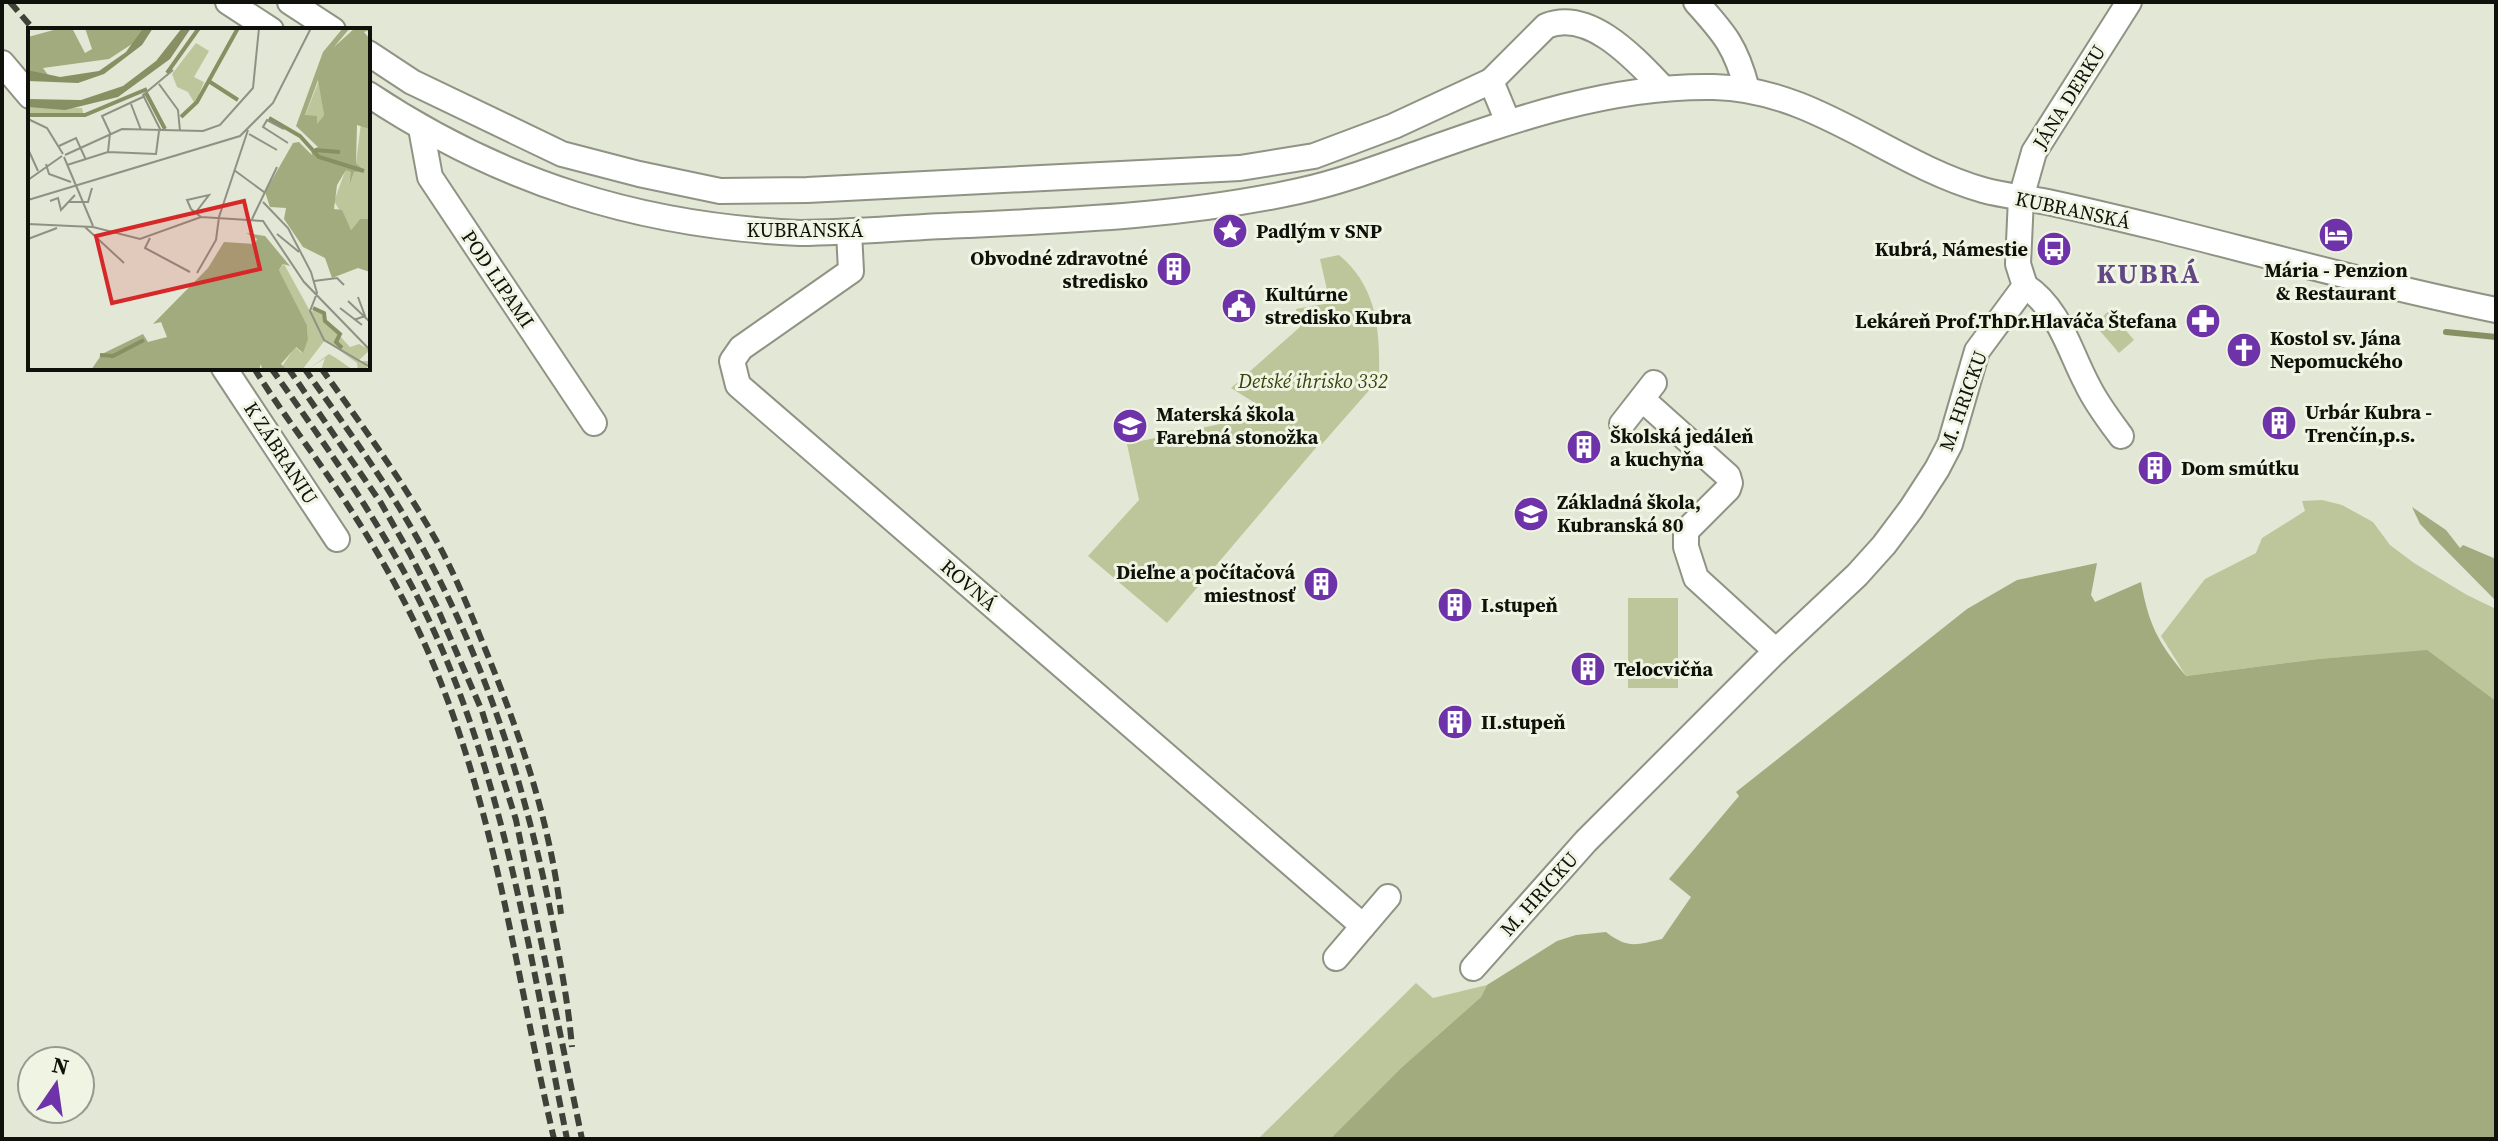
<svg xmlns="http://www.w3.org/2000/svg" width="2498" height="1141" font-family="'Source Serif 4',serif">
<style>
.green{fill:#bdc69a}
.forest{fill:#a2ab7e}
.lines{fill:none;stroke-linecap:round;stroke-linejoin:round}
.stream{stroke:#878f63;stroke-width:6}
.minor-casing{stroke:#8f9383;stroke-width:28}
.minor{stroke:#fff;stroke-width:24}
.rail{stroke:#404139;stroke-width:6;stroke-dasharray:12 6;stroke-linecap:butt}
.labels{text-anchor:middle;stroke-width:6;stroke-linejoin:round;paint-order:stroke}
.street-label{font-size:20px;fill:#10110b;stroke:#f0f4e3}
.poi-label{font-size:20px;font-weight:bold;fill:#10110b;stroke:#f0f4e3;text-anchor:start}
.park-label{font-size:20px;font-style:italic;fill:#3a410b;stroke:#f0f4e3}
.district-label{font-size:28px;font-weight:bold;letter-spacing:2px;fill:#614784;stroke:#f0f4e3}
.inset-river{fill:none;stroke:#878f63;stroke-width:4}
.inset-road{fill:none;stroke:#8f9184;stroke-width:2}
.view{fill:#d62828;fill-opacity:0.15;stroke:#d62828;stroke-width:4}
.inset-edge{fill:none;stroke:#10110b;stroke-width:4}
</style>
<rect width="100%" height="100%" fill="#e3e7d5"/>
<!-- green -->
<g class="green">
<path d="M 1339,255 C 1378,287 1380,332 1379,379 L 1322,444 L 1320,443 L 1167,623 L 1088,556 L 1139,500 L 1127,444 L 1271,413 L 1231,388 L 1300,327 L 1296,309 L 1330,303 L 1320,259 Z"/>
<path d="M 2109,311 L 2134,340 L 2119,353 L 2094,324 Z"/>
<path d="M 2322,500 L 2342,505 L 2373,522 L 2390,545 L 2414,563 L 2467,595 L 2496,609 L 2496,701 L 2427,651 L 2318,659 L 2186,676 L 2161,636 L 2205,579 L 2256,553 L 2262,538 L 2305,511 L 2302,501 Z"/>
<rect x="1628" y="598" width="50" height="90"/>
<path d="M 1416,983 L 1433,998 L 1487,985 L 1481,997 L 1401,1068 L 1330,1139 L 1258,1139 Z"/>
</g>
<!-- forest -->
<g class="forest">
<path d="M 2412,507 L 2446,530 L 2460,548 L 2463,545 L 2496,559 L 2496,601 L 2420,524 Z"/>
<path d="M 2097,563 L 2091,595 L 2095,602 L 2141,582 C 2149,626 2158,642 2186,676 L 2318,659 L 2427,650 L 2496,701 L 2496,1139 L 1330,1139 L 1401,1068 L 1481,997 L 1487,985 L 1557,941 L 1576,935 L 1606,932 C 1628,949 1636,945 1662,939 L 1691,897 L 1669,879 L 1739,796 L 1736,792 L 1967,609 L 2017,580 Z"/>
</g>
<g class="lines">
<!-- stream -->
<path class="stream" d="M 2446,332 L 2496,337"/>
<defs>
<g id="minor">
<path d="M 228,2 L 271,30"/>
<path d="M 290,2 L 333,30"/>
<path d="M 1696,2 C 1725,34 1736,47 1747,89"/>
<path d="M 368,53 L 412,82 L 562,154 L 639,174 L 720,191 L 807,190 L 1240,168 L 1314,156 L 1394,126 L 1491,81 L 1546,26 C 1590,8 1636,60 1663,88"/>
<path d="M 2,63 L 30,96"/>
<path d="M 1491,81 L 1508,122"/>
<path d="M 368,94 C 502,183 640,226 800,233 C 856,232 911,227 967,225 C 1077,220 1190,215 1299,191 C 1336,183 1372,170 1408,157 C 1507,122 1607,85 1714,87 C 1815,89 1889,163 1983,190 C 2005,196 2029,198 2052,203 C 2089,211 2126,220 2163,229 C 2274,257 2384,287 2496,310"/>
<path d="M 421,128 L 430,177 L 594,423"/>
<path d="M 849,232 L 851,271 L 741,348 L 732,361 L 738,385 L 1363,926"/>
<path d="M 2025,286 C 2059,308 2069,350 2087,384 C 2096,403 2109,420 2121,436"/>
<path d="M 224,368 L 337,539"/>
<path d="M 1642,399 L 1728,476 L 1730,483 L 1728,489 L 1686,531 L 1686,547 L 1696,578 L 1776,651"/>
<path d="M 1622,424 L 1654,383"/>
<path d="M 1336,958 L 1388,897"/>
<path d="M 1473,968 L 1586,841 L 1776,651 L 1857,575 L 1884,545 L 1911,509 L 1937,469 L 1950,444 L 1977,351 L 2025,286 L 2018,264 L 2021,198 L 2034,152 L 2129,2"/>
</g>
</defs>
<!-- minor casing -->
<use href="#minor" class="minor-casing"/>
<!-- minor -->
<use href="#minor" class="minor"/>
<!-- rail -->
<g class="rail">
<path d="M 10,2 L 34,30"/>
<path d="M 254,368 C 276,404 302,438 326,473 C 358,519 388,568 413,619 C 493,783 513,963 554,1139"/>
<path d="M 271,368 C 327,447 383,526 426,614 C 505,779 531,961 567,1139"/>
<path d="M 288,368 L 381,503 L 410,554 L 436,605 L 482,711 L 516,820 L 582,1139"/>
<path d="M 304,368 C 345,426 387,483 421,545 C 484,659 524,782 550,909 C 559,955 568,1000 572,1047"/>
<path d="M 321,368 C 361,424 402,480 436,540 C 456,576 471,614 486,651 C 521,737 550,822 561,914"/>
</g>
</g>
<!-- icons -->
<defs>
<symbol id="sight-disc" viewBox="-11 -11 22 22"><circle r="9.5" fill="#6e33a9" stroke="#f0f4e3"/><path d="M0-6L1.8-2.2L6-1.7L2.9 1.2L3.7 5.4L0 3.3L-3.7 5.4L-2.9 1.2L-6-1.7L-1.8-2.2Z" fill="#fff"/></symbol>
<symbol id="hotel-disc" viewBox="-11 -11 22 22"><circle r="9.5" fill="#6e33a9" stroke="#f0f4e3"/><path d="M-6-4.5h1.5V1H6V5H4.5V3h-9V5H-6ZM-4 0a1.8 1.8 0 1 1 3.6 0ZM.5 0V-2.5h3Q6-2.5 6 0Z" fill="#fff"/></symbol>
<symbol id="bus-disc" viewBox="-11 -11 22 22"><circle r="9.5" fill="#6e33a9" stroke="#f0f4e3"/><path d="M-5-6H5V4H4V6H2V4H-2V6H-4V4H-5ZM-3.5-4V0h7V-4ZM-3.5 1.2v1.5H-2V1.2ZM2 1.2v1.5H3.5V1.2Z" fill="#fff"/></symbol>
<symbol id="building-disc" viewBox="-11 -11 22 22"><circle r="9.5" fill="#6e33a9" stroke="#f0f4e3"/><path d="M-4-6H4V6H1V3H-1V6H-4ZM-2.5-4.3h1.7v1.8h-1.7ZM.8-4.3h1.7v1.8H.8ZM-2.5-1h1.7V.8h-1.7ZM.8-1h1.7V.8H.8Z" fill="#fff"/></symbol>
<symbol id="civic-disc" viewBox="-11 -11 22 22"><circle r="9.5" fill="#6e33a9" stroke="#f0f4e3"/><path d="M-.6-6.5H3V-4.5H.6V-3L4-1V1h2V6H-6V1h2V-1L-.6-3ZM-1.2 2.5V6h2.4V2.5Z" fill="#fff"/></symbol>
<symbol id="pharmacy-disc" viewBox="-11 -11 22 22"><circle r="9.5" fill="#6e33a9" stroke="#f0f4e3"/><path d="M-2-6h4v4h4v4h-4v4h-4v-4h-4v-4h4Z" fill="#fff"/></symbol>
<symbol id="church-disc" viewBox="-11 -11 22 22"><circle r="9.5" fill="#6e33a9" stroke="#f0f4e3"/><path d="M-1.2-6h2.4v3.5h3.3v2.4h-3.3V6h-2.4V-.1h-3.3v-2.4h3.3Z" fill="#fff"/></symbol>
<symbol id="school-disc" viewBox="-11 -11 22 22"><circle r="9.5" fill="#6e33a9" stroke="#f0f4e3"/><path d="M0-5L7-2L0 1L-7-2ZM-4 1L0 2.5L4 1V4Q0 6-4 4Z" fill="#fff"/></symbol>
</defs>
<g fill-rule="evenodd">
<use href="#sight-disc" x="1210" y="211" width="40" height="40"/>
<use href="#hotel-disc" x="2316" y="215" width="40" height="40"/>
<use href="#bus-disc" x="2034" y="229" width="40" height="40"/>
<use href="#building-disc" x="1154" y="249" width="40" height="40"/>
<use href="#civic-disc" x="1219" y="286" width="40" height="40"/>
<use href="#pharmacy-disc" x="2183" y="301" width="40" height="40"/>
<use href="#church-disc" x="2224" y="330" width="40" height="40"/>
<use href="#building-disc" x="2259" y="403" width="40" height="40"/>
<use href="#school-disc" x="1110" y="406" width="40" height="40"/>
<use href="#building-disc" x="1564" y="427" width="40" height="40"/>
<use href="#building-disc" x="2135" y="448" width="40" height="40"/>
<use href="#school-disc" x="1511" y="494" width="40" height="40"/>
<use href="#building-disc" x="1301" y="564" width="40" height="40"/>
<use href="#building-disc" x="1435" y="585" width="40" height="40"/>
<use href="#building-disc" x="1568" y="649" width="40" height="40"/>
<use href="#building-disc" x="1435" y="702" width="40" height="40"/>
</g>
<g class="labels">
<!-- street labels -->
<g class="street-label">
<text transform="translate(2069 97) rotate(-58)" y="7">JÁNA DERKU</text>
<text transform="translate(2073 210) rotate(12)" y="7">KUBRANSKÁ</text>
<text x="805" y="237">KUBRANSKÁ</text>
<text transform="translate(498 279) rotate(56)" y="7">POD LIPAMI</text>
<text transform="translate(1963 401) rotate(-70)" y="7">M. HRICKU</text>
<text transform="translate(281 453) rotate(57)" y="7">K ZÁBRANIU</text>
<text transform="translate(969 585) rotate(41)" y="7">ROVNÁ</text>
<text transform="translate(1539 894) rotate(-48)" y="7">M. HRICKU</text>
</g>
<!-- poi labels -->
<g class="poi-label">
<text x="1256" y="238">Padlým v SNP</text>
<text x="2028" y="256" text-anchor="end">Kubrá, Námestie</text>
<text x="1148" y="265" text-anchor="end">Obvodné zdravotné<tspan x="1148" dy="23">stredisko</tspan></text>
<text x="2336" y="277" text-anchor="middle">Mária - Penzion<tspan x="2336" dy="23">&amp; Restaurant</tspan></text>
<text x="1265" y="301">Kultúrne<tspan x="1265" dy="23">stredisko Kubra</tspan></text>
<text x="2177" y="328" text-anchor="end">Lekáreň Prof.ThDr.Hlaváča Štefana</text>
<text x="2270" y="345">Kostol sv. Jána<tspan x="2270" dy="23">Nepomuckého</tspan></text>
<text x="2305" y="419">Urbár Kubra -<tspan x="2305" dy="23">Trenčín,p.s.</tspan></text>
<text x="1156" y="421">Materská škola<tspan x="1156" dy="23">Farebná stonožka</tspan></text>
<text x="1610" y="443">Školská jedáleň<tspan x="1610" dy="23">a kuchyňa</tspan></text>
<text x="2181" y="475">Dom smútku</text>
<text x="1557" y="509">Základná škola,<tspan x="1557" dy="23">Kubranská 80</tspan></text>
<text x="1295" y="579" text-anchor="end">Dieľne a počítačová<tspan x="1295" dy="23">miestnosť</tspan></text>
<text x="1481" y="612">I.stupeň</text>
<text x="1614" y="676">Telocvičňa</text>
<text x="1481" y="729">II.stupeň</text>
</g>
<!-- park labels -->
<g class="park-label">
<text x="1313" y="388">Detské ihrisko 332</text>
</g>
<!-- district labels -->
<g class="district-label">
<text x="2149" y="283">KUBRÁ</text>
</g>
</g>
<!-- overview -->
<g transform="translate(28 28)">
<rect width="342" height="342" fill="#e3e7d5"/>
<path d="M 168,15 L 181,23 L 166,49 L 176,54 L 167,76 L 160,64 L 149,59 L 144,46 ZM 291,52 L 296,87 L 289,97 L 289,89 L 277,88 ZM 0,79 L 54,80 L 56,89 L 0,89 ZM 333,95 L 342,101 L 342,191 L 332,191 L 323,202 L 306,173 L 318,141 L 324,144 L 320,158 L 326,144 L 336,142 L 328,135 ZM 256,236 L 282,283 L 295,282 L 297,292 L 322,319 L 331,316 L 342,322 L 330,333 L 342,333 L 338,342 L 330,342 L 329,335 L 297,312 L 274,342 L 253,340 L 267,319 L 274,325 L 280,310 L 279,297 L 251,242 ZM 301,326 L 308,330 L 325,342 L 293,342 L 297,330 L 279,342 Z" fill="#bdc69a"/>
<path d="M 33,0 L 44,0 L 57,25 L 64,21 L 57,0 L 115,0 L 104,16 L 81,31 L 15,40 L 20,47 L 0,42 L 0,9 ZM 315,0 L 322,0 L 306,19 L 327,0 L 341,0 L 342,2 L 336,4 L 342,11 L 342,101 L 329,97 L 328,135 L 337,143 L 326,144 L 321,158 L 323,144 L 318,142 L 309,157 L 306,181 L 314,182 L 323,202 L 332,191 L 342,191 L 342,244 L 330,240 L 304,250 L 297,230 L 275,219 L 256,191 L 258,180 L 242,179 L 237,164 L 265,115 L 271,114 L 284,127 L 283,122 L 290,119 L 268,98 L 295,24 ZM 290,52 L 296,87 L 289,96 L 289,88 L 277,87 ZM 218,205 L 237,208 L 262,238 L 255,236 L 251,242 L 279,297 L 280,311 L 275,325 L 268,319 L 253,336 L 259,342 L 234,342 L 233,336 L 231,342 L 63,342 L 74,326 L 115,306 L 120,314 L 139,309 L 133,294 L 125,296 L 180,240 L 196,214 L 227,216 L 229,211 Z" fill="#a2ab7e" fill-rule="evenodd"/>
<path d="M 115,0 L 125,0 L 114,17 L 76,46 L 50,55 L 0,53 L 0,42 L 32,49 L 71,43 L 98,24 ZM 154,0 L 163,0 L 142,31 L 90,69 L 37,82 L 0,79 L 0,71 L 53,72 L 95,58 L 128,33 Z" fill="#878f63"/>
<path class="inset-river" d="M 139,45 L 171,0M 179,52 L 210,72M 118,65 L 137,101M 0,87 L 57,87 L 119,61M 153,89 L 169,74 L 210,0M 241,90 L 272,108 L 291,129 L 336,143M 287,122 L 312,124M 285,280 L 296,285 L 297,293 L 312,306 L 308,314 L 314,320M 72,327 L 85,328 L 116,312"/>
<path class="inset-road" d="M 131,56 L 150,82 L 152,103M 103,76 L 113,102M 0,91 L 19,100 L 35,126M 256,101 L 239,92 L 235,99 L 260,115M 133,103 L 115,67 L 145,42M 221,106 L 249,122M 31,118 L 48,110 L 58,132M 0,121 L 10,143M 80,124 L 82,105 L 74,88 L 117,68M 37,127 L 94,101 L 175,103 L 192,97 L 225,60 L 231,0M 36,129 L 65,198M 18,136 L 21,146 L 43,154M 39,137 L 80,124 L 128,126 L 131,103M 206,142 L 236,164M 0,152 L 34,128M 0,172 L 212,108 L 245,75 L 283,0M 22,173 L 30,170 L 33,182 L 47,167M 41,174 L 60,174 L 64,160M 235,174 L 260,200 L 283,244 L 289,265 L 282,283 L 296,312 L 342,339M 168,184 L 181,167 L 159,172 L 163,181 L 173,189M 224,191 L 249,139M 0,196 L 65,199 L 112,211 L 173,189 L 235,193 L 276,254 L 342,322M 57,199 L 96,235M 249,206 L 271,224M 122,210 L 117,220 L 162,244M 0,211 L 29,200M 169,245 L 188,212 L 191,189 L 220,102M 286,253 L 309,250 L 316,257M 320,273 L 342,294M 312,280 L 334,297M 326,292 L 337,288 L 330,269"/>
<path class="view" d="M 216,173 L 232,241 L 84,275 L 68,208 Z"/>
<rect width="342" height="342" class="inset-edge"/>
</g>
<!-- border -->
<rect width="2498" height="1141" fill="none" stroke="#10110b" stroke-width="8"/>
<!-- north arrow -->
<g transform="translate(56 1085) rotate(13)"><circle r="38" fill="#f0f4e3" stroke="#96998d" stroke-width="2"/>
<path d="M0-6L14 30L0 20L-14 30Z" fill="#6e33a9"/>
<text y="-12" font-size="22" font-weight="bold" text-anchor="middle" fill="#10110b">N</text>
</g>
</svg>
